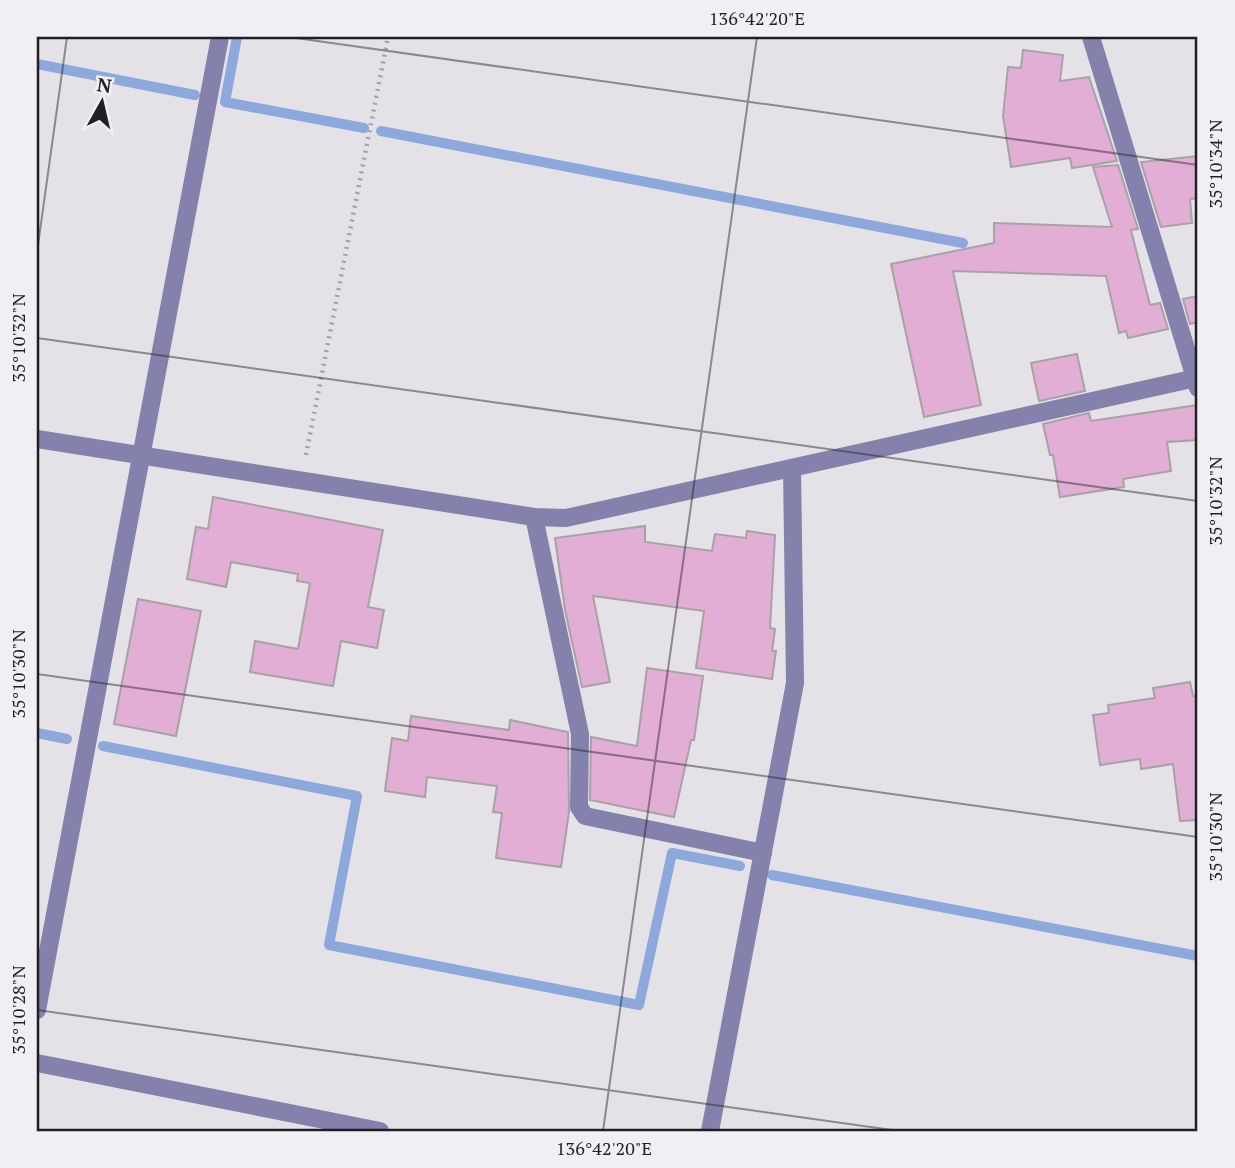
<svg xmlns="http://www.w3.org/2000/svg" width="1235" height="1168" font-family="'PT Serif',serif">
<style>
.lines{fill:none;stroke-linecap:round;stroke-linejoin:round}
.stream{stroke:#8da9db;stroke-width:10}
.building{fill:#e3aed5;stroke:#a7a2a6;stroke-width:2}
.path{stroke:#a4a2a6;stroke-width:4.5;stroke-dasharray:2 5;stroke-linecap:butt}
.minor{stroke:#8482ac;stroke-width:18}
.ticks{fill:none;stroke:#201f21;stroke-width:2;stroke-opacity:0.45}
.neatline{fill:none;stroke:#201f21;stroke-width:2.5}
.ticks-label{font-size:18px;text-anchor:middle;fill:#201f21}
</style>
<rect width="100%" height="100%" fill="#e4e1e7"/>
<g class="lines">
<!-- stream -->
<g class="stream">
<path d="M 237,37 L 225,102 L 364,128"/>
<path d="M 37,64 L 195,95"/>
<path d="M 381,131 L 963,243"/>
<path d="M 37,733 L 67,739"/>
<path d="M 103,746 L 357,796 L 329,945 L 639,1005 L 672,853 L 740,866"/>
<path d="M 772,875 L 1198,956"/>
</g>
</g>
<!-- building -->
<g class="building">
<path d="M 1023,50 L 1063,55 L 1060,81 L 1089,77 L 1117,161 L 1072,168 L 1070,158 L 1011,167 L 1003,116 L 1008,67 L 1021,68 Z"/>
<path d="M 1198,156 L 1198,198 L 1190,199 L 1192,223 L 1161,227 L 1141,162 Z"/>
<path d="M 1118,165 L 1138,229 L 1131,230 L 1150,305 L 1160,303 L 1168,329 L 1128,338 L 1126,331 L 1119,333 L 1106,276 L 953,271 L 981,405 L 924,417 L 891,264 L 994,243 L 994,223 L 1112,227 L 1093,167 Z"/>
<path d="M 1198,296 L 1198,322 L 1190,324 L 1183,299 Z"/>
<path d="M 1077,354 L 1085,391 L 1039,401 L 1031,363 Z"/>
<path d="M 1198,405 L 1198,440 L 1167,442 L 1171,471 L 1123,479 L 1124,487 L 1060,497 L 1053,455 L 1050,455 L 1043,424 L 1089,413 L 1091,421 Z"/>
<path d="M 213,497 L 383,530 L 368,607 L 384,610 L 377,648 L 341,641 L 333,686 L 250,672 L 255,641 L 298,649 L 310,583 L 297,581 L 298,574 L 231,562 L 226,587 L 187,579 L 196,527 L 208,529 Z"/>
<path d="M 645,526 L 645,542 L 712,551 L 715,534 L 746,538 L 747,531 L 775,535 L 770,628 L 775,629 L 772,651 L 776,651 L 772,679 L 696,668 L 704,611 L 593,596 L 610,682 L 582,687 L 565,610 L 555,538 Z"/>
<path d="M 138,599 L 201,611 L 176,736 L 114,724 Z"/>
<path d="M 647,668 L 703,676 L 694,740 L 691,740 L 674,817 L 590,800 L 591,737 L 637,746 Z"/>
<path d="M 1190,682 L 1193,696 L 1198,696 L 1198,820 L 1180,821 L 1173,764 L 1141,769 L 1140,759 L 1100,765 L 1093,715 L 1109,713 L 1108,705 L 1155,698 L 1153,688 Z"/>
<path d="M 411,716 L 509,730 L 510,720 L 568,732 L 569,812 L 561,867 L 496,858 L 502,813 L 493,812 L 497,786 L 427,777 L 425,797 L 385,791 L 392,738 L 408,741 Z"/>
</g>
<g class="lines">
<!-- path -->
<path class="path" d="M 306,455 L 388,37"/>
<!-- minor -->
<g class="minor">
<path d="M 1091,37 L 1198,388"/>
<path d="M 37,439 L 534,517 L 566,518 L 1196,378"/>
<path d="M 534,517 L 580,734 L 579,807 L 585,816 L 763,853"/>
<path d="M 37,1010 L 220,37"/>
<path d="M 37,1063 L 380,1131"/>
<path d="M 710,1131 L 795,683 L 792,468"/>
</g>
</g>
<!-- ticks -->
<path class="ticks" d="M 289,37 L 1198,165M 37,252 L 67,37M 37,338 L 1198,501M 37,674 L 1198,837M 37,1010 L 899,1131M 603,1131 L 757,37"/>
<!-- border -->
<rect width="1235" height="1168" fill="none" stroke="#f1eef4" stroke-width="77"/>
<!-- north arrow -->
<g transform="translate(102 102) rotate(8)" stroke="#f1eef4" stroke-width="5" paint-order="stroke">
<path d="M0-5L12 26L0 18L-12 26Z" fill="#201f21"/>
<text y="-10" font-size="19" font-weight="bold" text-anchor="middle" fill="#201f21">N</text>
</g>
<rect x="38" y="38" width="1158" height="1092" class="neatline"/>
<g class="ticks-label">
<text x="757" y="25">136°42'20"E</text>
<text transform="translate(1216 164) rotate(-90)" y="6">35°10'34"N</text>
<text transform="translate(19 338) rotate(-90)" y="6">35°10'32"N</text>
<text transform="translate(1216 501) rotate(-90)" y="6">35°10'32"N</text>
<text transform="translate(19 674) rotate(-90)" y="6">35°10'30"N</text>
<text transform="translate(1216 837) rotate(-90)" y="6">35°10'30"N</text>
<text transform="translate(19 1010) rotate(-90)" y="6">35°10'28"N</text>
<text x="604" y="1155">136°42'20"E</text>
</g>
</svg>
